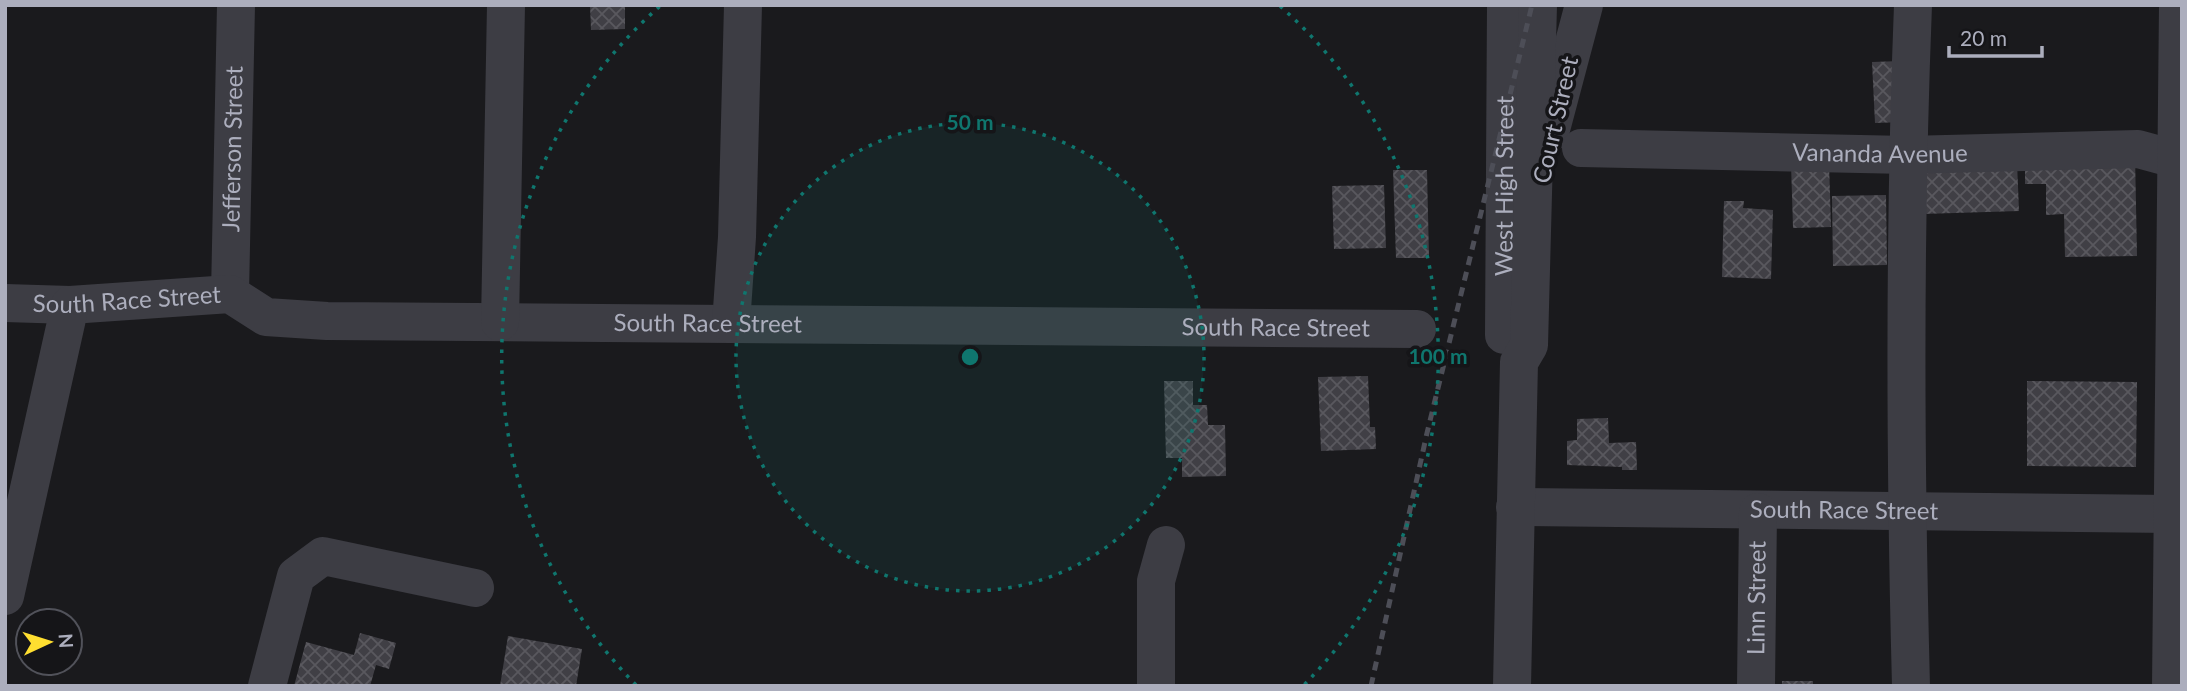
<svg xmlns="http://www.w3.org/2000/svg" width="2187" height="691" font-family="Lato,sans-serif">
<style>
.building{fill:url(#building-cross-hatch)}
.lines{fill:none;stroke-linecap:round;stroke-linejoin:round}
.minor{stroke:#3d3d44;stroke-width:38}
.rail{stroke:#4d4e57;stroke-width:5;stroke-dasharray:9 7;stroke-linecap:butt}
.ring{fill:none;stroke:#0f766e;stroke-width:3.5;stroke-dasharray:3.5 7}
.labels{text-anchor:middle;stroke-width:7;stroke-linejoin:round;paint-order:stroke}
.street-label{font-size:24px;fill:#acaebd;stroke:#151518}
.centre{fill:#0f766e;stroke:#151518;stroke-width:3.5}
.ring-label{font-size:21px;text-anchor:middle;font-weight:bold;fill:#0f766e;stroke:#151518;stroke-width:7;stroke-linejoin:round;paint-order:stroke}
</style>
<defs>
<pattern id="building-cross-hatch" width="8" height="8" patternUnits="userSpaceOnUse" patternTransform="scale(1.75)"><rect width="8" height="8" fill="#403f45"/><path d="M0 0l8 8M0 8l8-8" fill="none" stroke="#59585e"/></pattern>
</defs>
<rect width="100%" height="100%" fill="#1a1a1d"/>
<!-- building -->
<g class="building">
<path d="M 590,5 L 625,5 L 625,29 L 591,30 Z"/>
<path d="M 1901,61 L 1904,122 L 1875,123 L 1872,62 Z"/>
<path d="M 2135,155 L 2137,256 L 2065,257 L 2064,214 L 2046,215 L 2046,184 L 2025,184 L 2025,157 Z"/>
<path d="M 2017,162 L 2019,211 L 1923,214 L 1922,165 Z"/>
<path d="M 1829,163 L 1831,227 L 1793,228 L 1791,164 Z"/>
<path d="M 1393,170 L 1427,170 L 1429,258 L 1396,258 Z"/>
<path d="M 1384,185 L 1386,248 L 1334,249 L 1332,186 Z"/>
<path d="M 1886,195 L 1887,265 L 1833,266 L 1832,196 Z"/>
<path d="M 1724,201 L 1744,201 L 1743,208 L 1773,210 L 1771,279 L 1722,277 Z"/>
<path d="M 1368,376 L 1370,427 L 1375,427 L 1376,449 L 1321,451 L 1318,377 Z"/>
<path d="M 1164,381 L 1193,381 L 1193,405 L 1207,405 L 1208,425 L 1225,425 L 1226,476 L 1182,477 L 1182,458 L 1166,458 Z"/>
<path d="M 2027,381 L 2137,382 L 2136,467 L 2027,466 Z"/>
<path d="M 1608,418 L 1609,443 L 1636,442 L 1637,470 L 1622,470 L 1622,467 L 1567,465 L 1567,441 L 1577,440 L 1577,419 Z"/>
<path d="M 360,633 L 396,643 L 389,669 L 376,665 L 370,686 L 294,686 L 306,642 L 354,655 Z"/>
<path d="M 508,636 L 582,649 L 576,686 L 500,686 Z"/>
<rect x="1782" y="681" width="31" height="5"/>
</g>
<g class="lines">
<!-- minor -->
<g class="minor">
<path d="M 1550,133 L 1584,5"/>
<path id="s1" d="M 1581,148 L 1907,155 L 2138,149 L 2182,161"/>
<path id="s2" d="M 230,294 L 236,5"/>
<path id="s3" d="M 5,303 L 70,305 L 230,294 L 266,317 L 327,321 L 1417,329"/>
<path d="M 500,322 L 506,5"/>
<path d="M 731,324 L 737,237 L 743,5"/>
<path id="s4" d="M 1504,335 L 1506,5"/>
<path id="s5" d="M 1515,507 L 2172,514"/>
<path d="M 5,596 L 70,305"/>
<path d="M 267,686 L 296,576 L 323,556 L 475,588"/>
<path d="M 1156,686 L 1156,581 L 1166,545"/>
<path d="M 1512,686 L 1519,362 L 1529,345 L 1538,5"/>
<path id="s6" d="M 1756,686 L 1758,512"/>
<path d="M 1911,686 C 1905,459 1904,232 1913,5"/>
<path d="M 2171,686 L 2178,5"/>
</g>
<!-- rail -->
<path class="rail" d="M 1371,686 L 1427,433 L 1532,5"/>
</g>
<!-- distance rings -->
<circle cx="970" cy="357" r="234" fill="#0f766e" fill-opacity=".12"/>
<g class="ring">
<circle cx="970" cy="357" r="234"/>
<path d="M636 685A468 468 0 0 1 660 6M1280 6A468 468 0 0 1 1304 685"/>
</g>
<g class="labels">
<!-- street labels -->
<g class="street-label">
<text transform="translate(1556 120) rotate(-77)" y="8">Court Street</text>
<text dy="8" stroke="none"><textPath href="#s2" startOffset="145">Jefferson Street</textPath></text>
<text dy="8" stroke="none"><textPath href="#s1" startOffset="299">Vananda Avenue</textPath></text>
<text dy="8" stroke="none"><textPath href="#s4" startOffset="149">West High Street</textPath></text>
<text dy="8" stroke="none"><textPath href="#s3" startOffset="122">South Race Street</textPath></text>
<text dy="8" stroke="none"><textPath href="#s3" startOffset="710">South Race Street</textPath></text>
<text dy="8" stroke="none"><textPath href="#s3" startOffset="1278">South Race Street</textPath></text>
<text dy="8" stroke="none"><textPath href="#s5" startOffset="329">South Race Street</textPath></text>
<text dy="8" stroke="none"><textPath href="#s6" startOffset="88">Linn Street</textPath></text>
</g>
</g>
<circle cx="970" cy="357" r="10" class="centre"/>
<g class="ring-label">
<text x="970" y="130">50 m</text>
<text x="1438" y="364">100 m</text>
</g>
<!-- border -->
<rect width="2187" height="691" fill="none" stroke="#acaebd" stroke-width="14"/>
<!-- north arrow -->
<g transform="translate(49 642) rotate(86)"><circle r="33" fill="#151518" stroke="#51525a" stroke-width="2"/>
<path d="M0-5L12 26L0 18L-12 26Z" fill="#ffdf30"/>
<text y="-10" font-size="19" font-weight="bold" text-anchor="middle" fill="#acaebd">N</text>
</g>
<!-- scale -->
<path d="M1949 46v10h93v-10" fill="none" stroke="#acaebd" stroke-width="3.5"/>
<text x="1960" y="46" font-size="21" fill="#acaebd" stroke="#151518" stroke-width="5" paint-order="stroke">20 m</text>
</svg>
